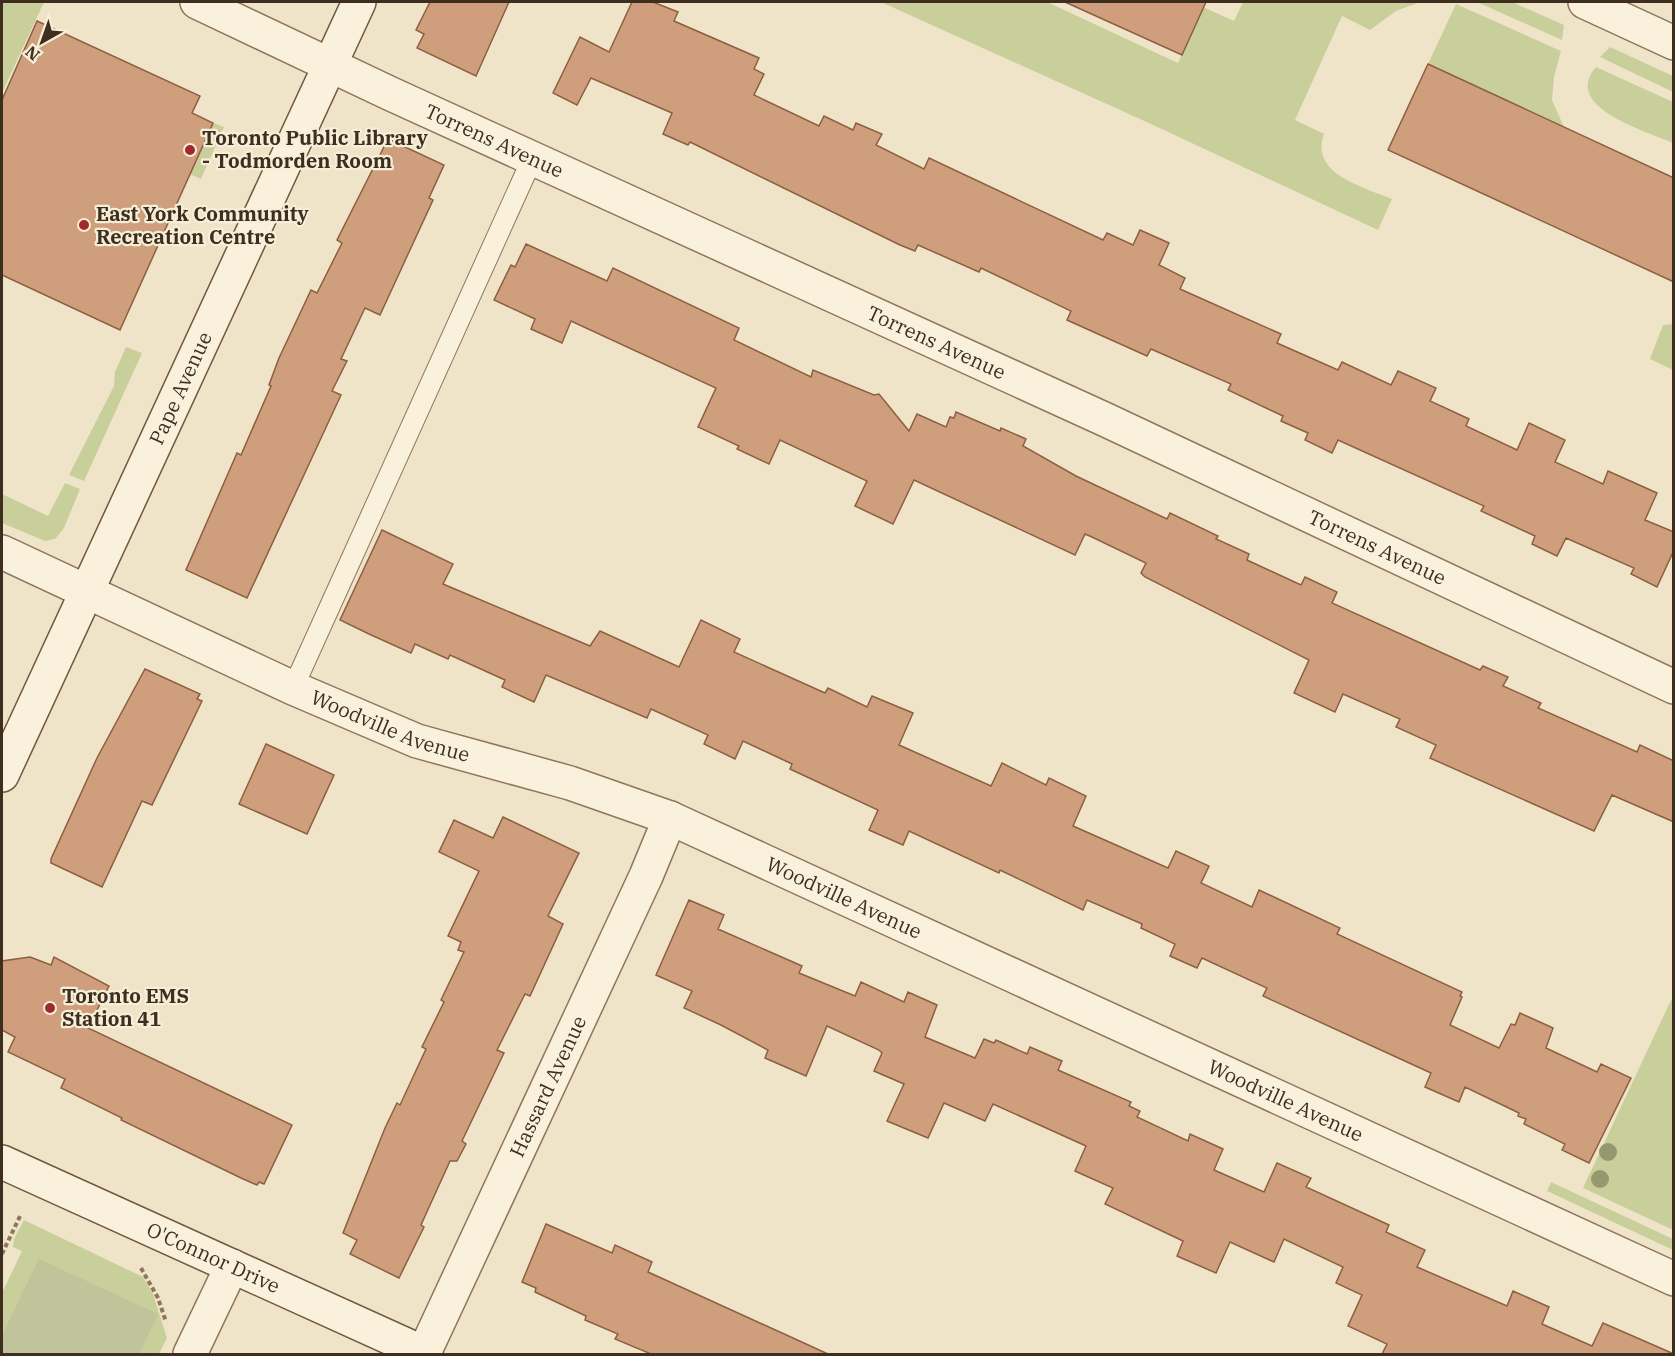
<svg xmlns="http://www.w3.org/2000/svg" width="1675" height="1356" font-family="'IBM Plex Serif',serif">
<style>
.green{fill:#c9cf9b}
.cemetery{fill:#bfc49a}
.building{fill:#cf9f7d;stroke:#8d5f41;stroke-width:1.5}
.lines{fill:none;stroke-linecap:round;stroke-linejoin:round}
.lane-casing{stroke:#8d765c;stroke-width:22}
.street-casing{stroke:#8d765c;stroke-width:36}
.secondary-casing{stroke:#6f573f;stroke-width:36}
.path{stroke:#8d765c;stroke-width:4;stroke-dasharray:4.5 3;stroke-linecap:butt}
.lane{stroke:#faf1dc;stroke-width:20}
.street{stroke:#faf1dc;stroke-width:33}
.secondary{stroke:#faf1dc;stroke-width:33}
.tree{fill:#96986f}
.poi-dot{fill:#9e2a2b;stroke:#f7eed8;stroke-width:2}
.labels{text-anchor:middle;stroke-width:4.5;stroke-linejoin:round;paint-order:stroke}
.poi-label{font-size:20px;font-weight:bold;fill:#3d2e20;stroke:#f7eed8;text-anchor:start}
.street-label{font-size:20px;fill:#3d2e20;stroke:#f7eed8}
</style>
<rect width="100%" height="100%" fill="#f0e4c8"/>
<!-- green -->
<g class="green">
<path d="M 2,2 L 44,2 L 2,93 Z"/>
<path d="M 881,2 L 1047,2 L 1178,63 L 1203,7 L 1234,21 L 1243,2 L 1420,2 L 1396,11 L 1370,30 L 1342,16 L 1295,120 L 1324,134 C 1309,174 1364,187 1392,199 L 1378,230 L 1151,124 Z"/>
<path d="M 1477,2 L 1512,2 L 1564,25 L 1562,40 Z"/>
<path d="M 1456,4 L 1561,51 L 1554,77 L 1552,100 L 1564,127 L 1428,64 Z"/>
<path d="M 1610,47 L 1673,76 L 1673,92 L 1600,57 Z"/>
<path d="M 1596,67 L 1673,102 L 1673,143 C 1646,131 1561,107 1596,67 Z"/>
<path d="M 213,123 L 224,127 L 201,179 L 190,174 Z"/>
<path d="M 1673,324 L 1674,324 L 1673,370 L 1650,359 L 1663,325 Z"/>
<path d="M 126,347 L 142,353 L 84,481 L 69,475 L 114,386 L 115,372 Z"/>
<path d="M 65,483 L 80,489 L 64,528 L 55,539 L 45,541 L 2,523 L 2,494 L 48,516 Z"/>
<path d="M 1671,1000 L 1674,1001 L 1673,1230 L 1583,1188 Z"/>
<path d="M 1551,1182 L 1673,1239 L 1673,1250 L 1547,1191 Z"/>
<path d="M 24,1220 L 143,1277 L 153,1294 L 167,1338 L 159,1354 L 2,1354 L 2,1293 L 22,1251 L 13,1247 L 14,1239 Z"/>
</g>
<!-- cemetery -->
<path class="cemetery" d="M 39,1259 L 158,1314 L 139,1354 L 2,1354 L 2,1335 Z"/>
<!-- building -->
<g class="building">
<path d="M 430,2 L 509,2 L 476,76 L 417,48 L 424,34 L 416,30 Z"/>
<path d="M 632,2 L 653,2 L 678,12 L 674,21 L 759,58 L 754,69 L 764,74 L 754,95 L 819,126 L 824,116 L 853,130 L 856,123 L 882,134 L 876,145 L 924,169 L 929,158 L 1103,240 L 1107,233 L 1133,245 L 1140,230 L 1169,243 L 1159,265 L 1185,278 L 1180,289 L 1281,334 L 1277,343 L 1338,370 L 1342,362 L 1391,385 L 1398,371 L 1436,388 L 1430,401 L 1469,419 L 1466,426 L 1517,450 L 1529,423 L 1565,440 L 1555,462 L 1603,484 L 1608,471 L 1657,493 L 1645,520 L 1674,532 L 1674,550 L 1657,587 L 1631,574 L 1634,568 L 1566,538 L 1557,556 L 1532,544 L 1535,536 L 1481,511 L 1484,506 L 1338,440 L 1332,453 L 1305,440 L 1308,433 L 1281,421 L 1283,416 L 1228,390 L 1231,384 L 1151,349 L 1147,356 L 1067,320 L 1071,311 L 981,268 L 979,272 L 918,245 L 915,251 L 900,245 L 690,142 L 688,145 L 663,134 L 672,113 L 591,78 L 577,105 L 553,93 L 580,37 L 609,52 Z"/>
<path d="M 1065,2 L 1206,2 L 1182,55 Z"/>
<path d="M 37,21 L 200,96 L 192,113 L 213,123 L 120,330 L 2,275 L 2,100 Z"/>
<path d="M 1428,64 L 1674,178 L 1674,282 L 1388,150 Z"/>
<path d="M 388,139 L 444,165 L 429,198 L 433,200 L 380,315 L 365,308 L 341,359 L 347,361 L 332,391 L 341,395 L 247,598 L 186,570 L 237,453 L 241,455 L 271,386 L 269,385 L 279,358 L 311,290 L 317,293 L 342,243 L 337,240 Z"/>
<path d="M 526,244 L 607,281 L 613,268 L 739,328 L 734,340 L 811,377 L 813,370 L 874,395 L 879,394 L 909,431 L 917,414 L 946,427 L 950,417 L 954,418 L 956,412 L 1000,431 L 1001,428 L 1026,439 L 1023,446 L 1076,476 L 1167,519 L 1170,513 L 1218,536 L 1216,539 L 1249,554 L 1247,560 L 1301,585 L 1305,577 L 1337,592 L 1332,603 L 1480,670 L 1483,666 L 1508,677 L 1503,686 L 1541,703 L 1538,708 L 1637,752 L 1640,745 L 1674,761 L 1674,822 L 1612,795 L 1594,831 L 1430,758 L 1436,745 L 1396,727 L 1400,719 L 1343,694 L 1335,712 L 1294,693 L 1309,660 L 1145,577 L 1141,573 L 1146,563 L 1092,537 L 1085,534 L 1075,555 L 914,480 L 893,524 L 855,506 L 867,481 L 780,440 L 769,464 L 737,449 L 739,446 L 698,427 L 716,388 L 571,321 L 562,343 L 531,329 L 535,319 L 494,300 L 511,265 L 515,267 Z"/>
<path d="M 382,530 L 453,564 L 443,584 L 590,646 L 600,631 L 679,667 L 701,620 L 740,639 L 734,652 L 825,693 L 828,688 L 867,707 L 872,696 L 913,713 L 899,745 L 991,786 L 1002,763 L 1046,785 L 1049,778 L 1086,796 L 1073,826 L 1168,868 L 1176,851 L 1209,866 L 1201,883 L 1252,907 L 1259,890 L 1340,928 L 1337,934 L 1462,992 L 1460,996 L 1462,997 L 1450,1025 L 1499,1048 L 1511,1024 L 1515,1025 L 1520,1013 L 1553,1028 L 1546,1048 L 1597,1072 L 1601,1064 L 1631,1078 L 1589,1163 L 1562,1150 L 1565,1144 L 1524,1124 L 1526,1119 L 1518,1116 L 1519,1113 L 1465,1087 L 1459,1102 L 1425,1087 L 1431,1073 L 1263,996 L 1267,988 L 1202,958 L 1197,968 L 1170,956 L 1175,944 L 1141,928 L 1142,924 L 1087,900 L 1083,910 L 1000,870 L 999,873 L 909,831 L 903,845 L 869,830 L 878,810 L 790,769 L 792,764 L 743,741 L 735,759 L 704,744 L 708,735 L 651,709 L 647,718 L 546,675 L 534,702 L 502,687 L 505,680 L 450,655 L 448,659 L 415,644 L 411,653 L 369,634 L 340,620 Z"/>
<path d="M 145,669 L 200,694 L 197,699 L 202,701 L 152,805 L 142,801 L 102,887 L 51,863 L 51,859 L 97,758 Z"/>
<path d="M 266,744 L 334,775 L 307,834 L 239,804 Z"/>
<path d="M 503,817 L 579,853 L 548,916 L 563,924 L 530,996 L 525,994 L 497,1050 L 504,1053 L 462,1141 L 466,1144 L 457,1161 L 450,1161 L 421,1225 L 424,1227 L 399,1278 L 350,1254 L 357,1240 L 343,1233 L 385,1128 L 397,1103 L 400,1105 L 426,1049 L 422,1047 L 444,1002 L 441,1000 L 464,952 L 458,950 L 461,942 L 448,936 L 479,871 L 439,852 L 454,820 L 493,838 Z"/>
<path d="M 689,900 L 724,915 L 718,929 L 802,966 L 799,973 L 855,996 L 861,982 L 904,1002 L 908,992 L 937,1005 L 925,1037 L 975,1058 L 984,1039 L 994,1043 L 996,1040 L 1027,1054 L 1030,1047 L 1062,1061 L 1058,1070 L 1131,1102 L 1129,1106 L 1140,1111 L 1137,1117 L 1188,1141 L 1190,1134 L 1223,1149 L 1214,1170 L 1264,1192 L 1277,1163 L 1311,1178 L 1306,1187 L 1389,1225 L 1386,1232 L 1425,1250 L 1417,1267 L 1507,1306 L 1513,1291 L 1549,1307 L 1542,1324 L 1592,1346 L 1603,1323 L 1674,1354 L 1382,1354 L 1387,1344 L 1348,1326 L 1362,1295 L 1336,1283 L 1343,1267 L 1284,1239 L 1274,1262 L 1230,1242 L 1216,1273 L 1177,1256 L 1183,1241 L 1105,1204 L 1113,1188 L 1075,1171 L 1086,1146 L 993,1104 L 985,1121 L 944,1103 L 928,1138 L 887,1121 L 904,1084 L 874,1071 L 882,1053 L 879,1050 L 827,1026 L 806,1076 L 765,1058 L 768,1050 L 721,1025 L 684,1008 L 692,991 L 656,975 Z"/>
<path d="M 30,957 L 51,965 L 54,957 L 109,986 L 88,1028 L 292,1125 L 264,1184 L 259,1182 L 257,1185 L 241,1178 L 121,1120 L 122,1118 L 61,1088 L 65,1079 L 8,1052 L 15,1037 L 2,1030 L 2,961 Z"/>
<path d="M 546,1224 L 612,1253 L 615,1245 L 652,1262 L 648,1272 L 828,1354 L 651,1354 L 615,1339 L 618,1334 L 585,1320 L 586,1316 L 535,1292 L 536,1288 L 522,1282 Z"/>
</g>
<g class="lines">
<defs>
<path id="lane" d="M 293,688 L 533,157"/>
<g id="street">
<path id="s1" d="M 197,2 L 389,93 L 1104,419 L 1674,687"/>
<path d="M 1585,2 L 1674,43"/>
<path id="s2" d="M 2,552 L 293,688 L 417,741 L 570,783 L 670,818 L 1674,1279"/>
<path id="s3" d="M 424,1353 L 646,876 L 670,818"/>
<path d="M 190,1354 L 232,1266"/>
</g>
<g id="secondary">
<path id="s4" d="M 2,775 L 359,2"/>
<path id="s5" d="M 2,1162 L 426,1354"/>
</g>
</defs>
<!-- lane casing -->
<use href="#lane" class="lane-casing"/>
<!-- street casing -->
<use href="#street" class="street-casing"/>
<!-- secondary casing -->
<use href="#secondary" class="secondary-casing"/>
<!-- path -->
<g class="path">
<path d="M 2,1254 L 21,1214"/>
<path d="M 141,1268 L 158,1298 L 166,1322"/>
</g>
<!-- lane -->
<use href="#lane" class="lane"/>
<!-- street -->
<use href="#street" class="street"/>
<!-- secondary -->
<use href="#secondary" class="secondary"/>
</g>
<!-- trees -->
<g class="tree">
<circle cx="1608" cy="1152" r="9"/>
<circle cx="1600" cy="1179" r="9"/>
</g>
<!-- markers -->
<g class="poi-dot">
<circle cx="190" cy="150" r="6"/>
<circle cx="84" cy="225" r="6"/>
<circle cx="50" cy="1008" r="6"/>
</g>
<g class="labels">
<!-- poi labels -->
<g class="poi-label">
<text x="202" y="145">Toronto Public Library<tspan x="202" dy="23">- Todmorden Room</tspan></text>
<text x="96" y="221">East York Community<tspan x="96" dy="23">Recreation Centre</tspan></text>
<text x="62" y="1003">Toronto EMS<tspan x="62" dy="23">Station 41</tspan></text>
</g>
<!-- street labels -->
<g class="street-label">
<text dy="7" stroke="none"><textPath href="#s1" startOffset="328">Torrens Avenue</textPath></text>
<text dy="7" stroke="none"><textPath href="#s1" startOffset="814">Torrens Avenue</textPath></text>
<text dy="7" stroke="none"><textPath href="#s4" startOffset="426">Pape Avenue</textPath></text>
<text dy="7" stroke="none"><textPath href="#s1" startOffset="1300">Torrens Avenue</textPath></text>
<text dy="7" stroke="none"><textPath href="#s2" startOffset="426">Woodville Avenue</textPath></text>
<text dy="7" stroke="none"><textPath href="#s2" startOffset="912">Woodville Avenue</textPath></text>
<text dy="7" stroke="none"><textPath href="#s3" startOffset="294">Hassard Avenue</textPath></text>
<text dy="7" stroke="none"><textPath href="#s2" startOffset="1398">Woodville Avenue</textPath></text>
<text dy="7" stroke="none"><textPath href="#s5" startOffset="232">O'Connor Drive</textPath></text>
</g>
</g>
<!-- border -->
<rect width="1675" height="1356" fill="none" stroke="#3d2e20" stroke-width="6"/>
<!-- north arrow -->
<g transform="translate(42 42) rotate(220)" stroke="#f7eed8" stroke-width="4.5" paint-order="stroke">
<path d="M0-4.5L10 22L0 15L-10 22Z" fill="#3d2e20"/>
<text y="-9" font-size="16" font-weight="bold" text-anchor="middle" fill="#3d2e20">N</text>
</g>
</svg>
